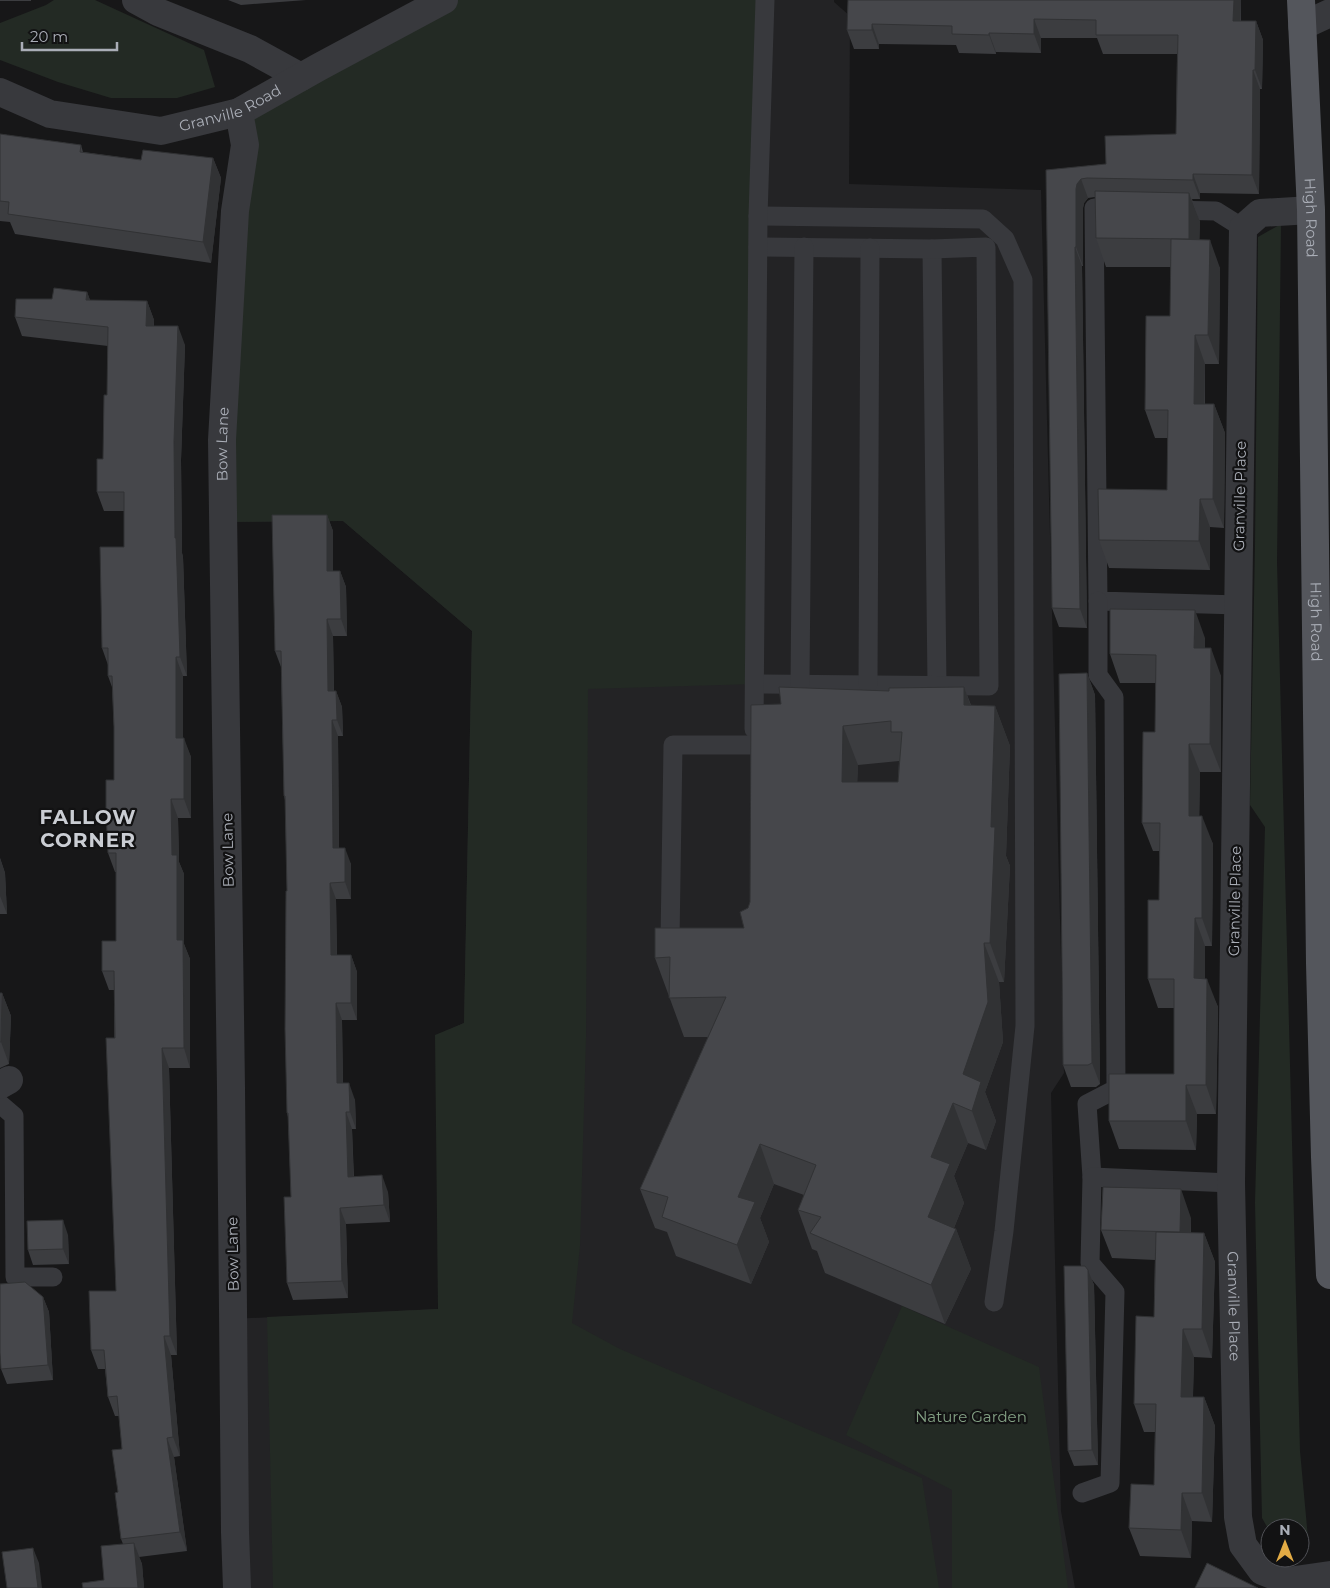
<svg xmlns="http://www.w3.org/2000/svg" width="1330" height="1588" font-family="Montserrat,sans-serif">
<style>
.built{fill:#232325}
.green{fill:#232a24}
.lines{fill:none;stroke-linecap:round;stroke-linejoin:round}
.service{stroke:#38393d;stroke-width:19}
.minor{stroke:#38393d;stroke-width:28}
.primary{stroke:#54565c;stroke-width:28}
.wall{fill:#3c3d40;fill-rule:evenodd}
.shaded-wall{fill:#313234}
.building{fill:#46474b;stroke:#313234;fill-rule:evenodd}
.labels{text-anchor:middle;stroke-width:4.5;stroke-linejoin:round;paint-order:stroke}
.street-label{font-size:15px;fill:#aaaeb7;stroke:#121213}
.park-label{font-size:15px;fill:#83a084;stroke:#121213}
.district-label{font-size:20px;font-weight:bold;letter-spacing:1px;fill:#cacdd3;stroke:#121213}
</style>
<rect width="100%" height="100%" fill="#171718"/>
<!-- built -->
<path class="built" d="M 444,0 L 834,0 L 834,2 L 850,16 L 849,184 L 1041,190 L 1064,1073 L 1051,1093 L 1061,1511 L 1075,1588 L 237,1588 L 231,1319 L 438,1309 L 437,1035 L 464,1023 L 472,631 L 343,521 L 224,522 Z"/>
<!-- green -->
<g class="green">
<path d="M 54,0 L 95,0 L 204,50 L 215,87 L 177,98 L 111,98 L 58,82 L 0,60 L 0,23 L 46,5 Z"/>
<path d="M 444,0 L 766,0 L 755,684 L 588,689 L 586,1038 L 580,1246 L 572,1323 L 620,1349 L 922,1478 L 939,1588 L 273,1588 L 267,1317 L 438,1309 L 435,1035 L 464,1023 L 472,631 L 343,521 L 224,522 L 247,108 Z"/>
<path d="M 1281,224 L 1277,562 L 1300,1451 L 1308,1538 L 1304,1552 L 1300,1552 L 1300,1528 L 1270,1528 L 1270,1532 L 1262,1518 L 1255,1203 L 1265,827 L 1250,805 L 1255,546 L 1258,237 Z"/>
<path d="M 902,1306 L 1039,1367 L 1068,1588 L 952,1588 L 952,1490 L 846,1435 Z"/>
</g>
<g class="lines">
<!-- service -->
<g class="service">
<path d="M 1119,209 L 1094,208 L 1098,601 L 1239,605"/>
<path d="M 1169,210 L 1216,211 L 1243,228"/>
<path d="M 758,216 L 983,219 L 1005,239 L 1023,280 L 1025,1026 L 1004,1231 L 994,1302"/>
<path d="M 932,249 L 937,685"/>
<path d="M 755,684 L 989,686 L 986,247 L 932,249 L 758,247"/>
<path d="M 800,684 L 804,247"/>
<path d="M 868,684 L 870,248"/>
<path d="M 754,729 L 758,216 L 765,0"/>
<path d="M 680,941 L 670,941 L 673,745 L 754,745"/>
<path d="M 0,1104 L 14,1116 L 15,1277 L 53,1277"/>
<path d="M 1092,1177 L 1087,1104 L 1116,1089 L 1114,697 L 1098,675 L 1098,601"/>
<path d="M 1082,1493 L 1110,1483 L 1115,1292 L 1090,1263 L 1092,1177 L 1231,1183"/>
</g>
<!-- minor -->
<g class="minor">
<path d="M 136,0 L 158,12 L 250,49 L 301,77"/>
<path d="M 1302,26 L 1330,13"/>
<path id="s1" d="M 0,92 L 50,114 L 161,131 L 239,112 L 319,67 L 444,0"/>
<path id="s2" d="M 1311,210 L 1260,213 L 1243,228 L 1231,1183 L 1238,1517 L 1243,1545 L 1262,1571 L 1288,1581 L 1330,1575"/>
<path d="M 0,1085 L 9,1080"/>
<path id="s3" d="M 237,1588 L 235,1532 L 231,1088 L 222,440 L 235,211 L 245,145 L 239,112"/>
</g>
<!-- primary -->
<path class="primary" id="s4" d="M 1301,0 L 1311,210 L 1320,963 L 1325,1157 L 1330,1275"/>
</g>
<!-- wall -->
<g class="wall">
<rect x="0" y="0" width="31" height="1"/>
<path d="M 228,0 L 306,0 L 241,5 Z"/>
<path d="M 848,0 L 1241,0 L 1241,21 L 1256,21 L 1263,40 L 1262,89 L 1260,89 L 1259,194 L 1200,193 L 1200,199 L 1192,199 L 1200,222 L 1199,240 L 1220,268 L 1219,364 L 1205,364 L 1205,404 L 1214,404 L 1225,433 L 1224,528 L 1210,527 L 1210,570 L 1109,568 L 1099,540 L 1167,490 L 1168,438 L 1155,438 L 1145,410 L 1170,316 L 1171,267 L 1106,267 L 1096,238 L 1095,197 L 1088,198 L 1084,203 L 1083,208 L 1083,266 L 1082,266 L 1087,628 L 1059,627 L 1052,608 L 1046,170 L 1106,164 L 1176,134 L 1177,54 L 1103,54 L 1097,38 L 1041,38 L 1041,53 L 996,52 L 996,54 L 959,53 L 956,45 L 879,44 L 879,49 L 854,49 L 847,30 Z"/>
<path d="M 0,134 L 81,145 L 83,152 L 141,160 L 213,158 L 221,178 L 211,263 L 15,234 L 10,222 L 0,221 Z"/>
<path d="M 87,292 L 90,300 L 147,301 L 154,320 L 154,326 L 185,345 L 181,460 L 182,553 L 183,557 L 187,676 L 183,676 L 183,738 L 191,757 L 191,818 L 178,818 L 179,862 L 184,874 L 184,944 L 190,959 L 190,1068 L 169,1068 L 177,1355 L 171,1355 L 180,1456 L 174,1457 L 187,1551 L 139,1557 L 142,1564 L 144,1588 L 83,1588 L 104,1580 L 123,1544 L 121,1539 L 118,1492 L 122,1449 L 119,1416 L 115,1416 L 108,1397 L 105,1369 L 98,1369 L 91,1350 L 116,1291 L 114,990 L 109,990 L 102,971 L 116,941 L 116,872 L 115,872 L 108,853 L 114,780 L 114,727 L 112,687 L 108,676 L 108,665 L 102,648 L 124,547 L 124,511 L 104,511 L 97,492 L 103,459 L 107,395 L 108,346 L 22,336 L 15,317 L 52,299 Z"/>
<path d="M 327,515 L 333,531 L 333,571 L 340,571 L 346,587 L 347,636 L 333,636 L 334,691 L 336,691 L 342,707 L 343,736 L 338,736 L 339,848 L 351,864 L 351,899 L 336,899 L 337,955 L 351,955 L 357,972 L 357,1020 L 342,1020 L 343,1083 L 355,1100 L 356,1129 L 352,1129 L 354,1177 L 388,1192 L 390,1222 L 346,1224 L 348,1298 L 293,1300 L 287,1283 L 291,1197 L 288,1117 L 287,1113 L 287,891 L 285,800 L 284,796 L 281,667 L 275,651 Z"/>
<path d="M 1205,638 L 1205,648 L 1221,676 L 1221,772 L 1200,772 L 1199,816 L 1213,844 L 1212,946 L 1205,946 L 1205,979 L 1218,1007 L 1216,1114 L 1197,1114 L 1196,1150 L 1119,1149 L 1109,1121 L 1174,1074 L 1174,1008 L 1158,1008 L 1148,979 L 1159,900 L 1159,851 L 1153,851 L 1142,823 L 1155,732 L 1156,683 L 1120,683 L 1110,654 Z"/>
<path d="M 1087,673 L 1095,695 L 1100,1084 L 1096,1087 L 1071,1087 L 1063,1065 Z"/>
<path d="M 964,687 L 971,705 L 995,706 L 1010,746 L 1006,856 L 1010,866 L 1004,982 L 999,982 L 1003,1042 L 985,1092 L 996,1121 L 986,1150 L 968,1143 L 954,1176 L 964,1203 L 954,1228 L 956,1229 L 971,1269 L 945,1324 L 825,1273 L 817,1251 L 812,1249 L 798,1210 L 804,1195 L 774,1184 L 760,1218 L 769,1242 L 751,1284 L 676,1256 L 667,1232 L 655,1228 L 640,1189 L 708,1037 L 684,1037 L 655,958 L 744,928 L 750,902 L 781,704 L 889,691 ZM 899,761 L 898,782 L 857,782 L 858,765 Z"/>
<path d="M 0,858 L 5,873 L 7,914 L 0,914 Z"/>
<path d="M 0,993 L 2,993 L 11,1016 L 9,1064 L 0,1068 Z"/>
<path d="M 1191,1218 L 1191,1233 L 1204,1233 L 1215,1262 L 1212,1358 L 1194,1357 L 1193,1397 L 1204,1397 L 1215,1426 L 1212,1522 L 1192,1521 L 1191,1558 L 1140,1556 L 1129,1528 L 1154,1485 L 1155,1432 L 1144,1432 L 1134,1404 L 1154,1317 L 1155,1260 L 1112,1258 L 1101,1230 Z"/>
<path d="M 68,1235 L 69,1264 L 33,1265 L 28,1250 Z"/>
<path d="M 1088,1270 L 1094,1285 L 1098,1465 L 1074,1466 L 1068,1451 Z"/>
<path d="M 43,1297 L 49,1312 L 53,1380 L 7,1384 L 1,1369 Z"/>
</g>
<!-- shaded-wall -->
<g class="shaded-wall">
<path d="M 1234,0 L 1241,0 L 1240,40 L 1233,21 Z"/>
<path d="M 1034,19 L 1041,38 L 1041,53 L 1034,34 Z"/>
<path d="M 1256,21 L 1263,40 L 1262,89 L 1255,70 Z"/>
<path d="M 872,24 L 879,44 L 879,49 L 872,30 Z"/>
<path d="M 989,33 L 996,52 L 996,54 L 989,35 Z"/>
<path d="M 1253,70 L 1260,89 L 1259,194 L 1252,175 Z"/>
<path d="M 213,158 L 221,178 L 211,263 L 203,242 Z"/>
<path d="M 1193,174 L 1200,193 L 1200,199 L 1193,180 Z"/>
<path d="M 1081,179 L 1088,198 L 1084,203 L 1083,208 L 1083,266 L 1076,247 L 1076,189 L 1077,184 Z"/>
<path d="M 1189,193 L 1200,222 L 1199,267 L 1189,239 Z"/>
<path d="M 1210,240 L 1220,268 L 1219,364 L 1208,335 Z"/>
<path d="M 1075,247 L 1082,266 L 1087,628 L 1080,609 Z"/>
<path d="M 87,292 L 94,311 L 86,300 Z"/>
<path d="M 147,301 L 154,320 L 153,345 L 146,326 Z"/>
<path d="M 178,326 L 185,345 L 181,460 L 182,553 L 183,557 L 187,676 L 180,657 L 175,538 L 174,441 Z"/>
<path d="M 1195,335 L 1205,364 L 1204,433 L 1194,404 Z"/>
<path d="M 1214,404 L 1225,433 L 1224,528 L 1213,499 Z"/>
<path d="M 1200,499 L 1210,527 L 1210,570 L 1199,541 Z"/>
<path d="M 327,515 L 333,531 L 333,587 L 327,571 Z"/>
<path d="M 340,571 L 346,587 L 347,636 L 341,619 Z"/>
<path d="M 1195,610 L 1205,638 L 1205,676 L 1194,648 Z"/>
<path d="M 327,619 L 333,636 L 334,707 L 328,691 Z"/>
<path d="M 1211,648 L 1221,676 L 1221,772 L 1210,744 Z"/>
<path d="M 176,657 L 183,676 L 183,757 L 176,738 Z"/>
<path d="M 1087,673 L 1095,695 L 1100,1084 L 1092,1063 Z"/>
<path d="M 964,687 L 978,726 L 964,705 Z"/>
<path d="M 336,691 L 342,707 L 343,736 L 337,720 Z"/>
<path d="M 995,706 L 1010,746 L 1006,856 L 1010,866 L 1004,982 L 990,943 L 991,827 Z"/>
<path d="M 332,720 L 338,736 L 339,864 L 333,848 Z"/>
<path d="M 843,726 L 858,765 L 856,822 L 842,782 Z"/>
<path d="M 184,738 L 191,757 L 191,818 L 184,799 Z"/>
<path d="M 1189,744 L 1200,772 L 1199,844 L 1189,816 Z"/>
<path d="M 171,799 L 178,818 L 179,862 L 184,874 L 184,944 L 190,959 L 190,1068 L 184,1048 L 172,855 Z"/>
<path d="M 1202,816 L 1213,844 L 1212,946 L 1202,918 Z"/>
<path d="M 345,848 L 351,864 L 351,899 L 345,882 Z"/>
<path d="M 0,858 L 5,873 L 7,914 L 0,896 Z"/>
<path d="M 330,883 L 336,899 L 337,972 L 331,955 Z"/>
<path d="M 1195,918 L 1205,946 L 1205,1007 L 1194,978 Z"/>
<path d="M 984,943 L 999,982 L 1003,1042 L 985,1092 L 996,1121 L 986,1150 L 972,1111 L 963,1074 Z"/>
<path d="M 351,955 L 357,972 L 357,1020 L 351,1003 Z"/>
<path d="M 1207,979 L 1218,1007 L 1216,1114 L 1206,1085 Z"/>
<path d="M 2,993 L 11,1016 L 9,1064 L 1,1042 Z"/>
<path d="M 336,1003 L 342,1020 L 343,1100 L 337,1083 Z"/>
<path d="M 162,1048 L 169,1068 L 177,1355 L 170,1336 Z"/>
<path d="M 349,1083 L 355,1100 L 356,1129 L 350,1112 Z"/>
<path d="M 1186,1085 L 1197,1114 L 1196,1150 L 1186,1121 Z"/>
<path d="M 953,1103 L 968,1143 L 954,1176 L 964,1203 L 942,1257 L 928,1217 L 931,1157 Z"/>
<path d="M 346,1112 L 352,1129 L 354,1194 L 348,1177 Z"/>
<path d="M 760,1144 L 774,1184 L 760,1218 L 769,1242 L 751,1284 L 737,1245 L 738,1197 Z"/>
<path d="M 382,1175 L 388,1192 L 390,1222 L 384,1205 Z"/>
<path d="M 1181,1189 L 1191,1218 L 1190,1261 L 1180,1232 Z"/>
<path d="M 340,1208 L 346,1224 L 348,1298 L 342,1281 Z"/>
<path d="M 63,1220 L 68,1235 L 69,1264 L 63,1249 Z"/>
<path d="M 956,1229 L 971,1269 L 945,1324 L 931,1285 Z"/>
<path d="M 1204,1233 L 1215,1262 L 1212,1358 L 1202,1329 Z"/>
<path d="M 1088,1270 L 1094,1285 L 1098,1465 L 1092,1450 Z"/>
<path d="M 43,1297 L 49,1312 L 53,1380 L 48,1365 Z"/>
<path d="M 1183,1329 L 1194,1357 L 1192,1425 L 1181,1397 Z"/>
<path d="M 164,1336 L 171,1355 L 180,1456 L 173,1437 Z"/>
<path d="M 1204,1397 L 1215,1426 L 1212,1522 L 1202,1493 Z"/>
<path d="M 167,1438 L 174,1457 L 187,1551 L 180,1532 Z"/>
<path d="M 1182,1493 L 1192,1521 L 1191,1558 L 1181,1530 Z"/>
<path d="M 134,1543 L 142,1564 L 144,1588 L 138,1588 Z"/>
<path d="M 33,1548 L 39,1563 L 42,1588 L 38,1588 Z"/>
</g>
<!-- building -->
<g class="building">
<path d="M 848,0 L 1234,0 L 1233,21 L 1256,21 L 1255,70 L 1253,70 L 1252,175 L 1193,174 L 1193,180 L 1087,178 L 1081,179 L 1077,184 L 1076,189 L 1076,247 L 1075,247 L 1080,609 L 1052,608 L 1046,170 L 1106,164 L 1105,136 L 1176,134 L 1178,35 L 1096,35 L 1096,20 L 1034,19 L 1034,34 L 989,33 L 989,35 L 952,34 L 952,26 L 872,24 L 872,30 L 847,30 Z"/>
<path d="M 0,134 L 81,145 L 80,152 L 141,160 L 143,150 L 213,158 L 203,242 L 8,214 L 9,202 L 0,201 Z"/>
<path d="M 1095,191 L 1189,193 L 1189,239 L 1096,238 Z"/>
<path d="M 1171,239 L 1210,240 L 1208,335 L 1195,335 L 1194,404 L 1214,404 L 1213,499 L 1200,499 L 1199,541 L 1099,540 L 1098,489 L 1167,490 L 1168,410 L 1145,410 L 1146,316 L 1170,316 Z"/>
<path d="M 54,288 L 87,292 L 86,300 L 147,301 L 146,326 L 178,326 L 174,441 L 175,538 L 176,538 L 180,657 L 176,657 L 176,738 L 184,738 L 184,799 L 171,799 L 172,855 L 177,855 L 177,940 L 183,940 L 184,1048 L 162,1048 L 170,1336 L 164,1336 L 173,1437 L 167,1438 L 180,1532 L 121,1539 L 115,1493 L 118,1492 L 112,1450 L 122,1449 L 117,1396 L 108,1397 L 104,1350 L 91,1350 L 89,1291 L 116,1291 L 106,1038 L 115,1038 L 114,971 L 102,971 L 102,941 L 116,941 L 116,853 L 108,853 L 106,811 L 106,780 L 114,780 L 114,727 L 112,676 L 108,676 L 108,648 L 102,648 L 100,547 L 124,547 L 124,492 L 97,492 L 97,459 L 103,459 L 104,395 L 107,395 L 108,327 L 15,317 L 16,299 L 52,299 Z"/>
<path d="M 272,515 L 327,515 L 327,571 L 340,571 L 341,619 L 327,619 L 328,691 L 336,691 L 337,720 L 332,720 L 333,848 L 345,848 L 345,882 L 330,883 L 331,955 L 351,955 L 351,1003 L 336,1003 L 337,1083 L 349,1083 L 350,1112 L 346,1112 L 348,1177 L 382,1175 L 384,1205 L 340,1208 L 342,1281 L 287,1283 L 284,1197 L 291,1197 L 288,1113 L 287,1113 L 285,1029 L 286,891 L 287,891 L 285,796 L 284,796 L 281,651 L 275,651 Z"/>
<path d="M 1110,609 L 1195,610 L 1194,648 L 1211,648 L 1210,744 L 1189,744 L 1189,816 L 1202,816 L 1202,918 L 1195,918 L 1194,978 L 1207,979 L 1206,1085 L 1186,1085 L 1186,1121 L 1109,1121 L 1109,1074 L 1174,1074 L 1174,979 L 1148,979 L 1148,900 L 1159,900 L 1160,823 L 1142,823 L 1143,732 L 1155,732 L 1156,655 L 1110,654 Z"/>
<path d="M 1087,673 L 1092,1063 L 1088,1065 L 1063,1065 L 1059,674 Z"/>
<path d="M 779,687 L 889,691 L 889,688 L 964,687 L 964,705 L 995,706 L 991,827 L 995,827 L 990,943 L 984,943 L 988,1002 L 963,1074 L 981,1082 L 972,1111 L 953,1103 L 931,1157 L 950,1164 L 928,1217 L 956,1229 L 931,1285 L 810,1233 L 821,1217 L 798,1210 L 816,1165 L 760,1144 L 738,1197 L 755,1202 L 737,1245 L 662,1217 L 668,1197 L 640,1189 L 726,997 L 669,998 L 670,957 L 655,958 L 655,928 L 744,928 L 740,912 L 748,908 L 750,902 L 751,705 L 781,704 ZM 891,721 L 891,732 L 902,732 L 898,782 L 842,782 L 843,726 Z"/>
<path d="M 0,993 L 2,993 L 1,1042 L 0,1042 Z"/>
<path d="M 1103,1187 L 1181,1189 L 1180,1232 L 1101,1230 Z"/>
<path d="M 63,1220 L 63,1249 L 28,1250 L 27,1221 Z"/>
<path d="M 1156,1232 L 1204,1233 L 1202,1329 L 1183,1329 L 1181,1397 L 1204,1397 L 1202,1493 L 1182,1493 L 1181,1530 L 1129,1528 L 1131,1484 L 1154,1485 L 1156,1404 L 1134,1404 L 1136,1316 L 1154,1317 Z"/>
<path d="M 1064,1266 L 1085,1266 L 1088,1270 L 1092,1450 L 1068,1451 Z"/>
<path d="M 25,1282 L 43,1297 L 48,1365 L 1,1369 L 0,1353 L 0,1284 Z"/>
<path d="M 134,1543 L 138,1588 L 83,1588 L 82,1583 L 104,1580 L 101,1546 Z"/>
<path d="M 33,1548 L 38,1588 L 7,1588 L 2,1552 Z"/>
<path d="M 1207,1563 L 1258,1588 L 1195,1588 Z"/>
</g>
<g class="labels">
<!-- street labels -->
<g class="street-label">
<text dy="5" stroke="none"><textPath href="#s1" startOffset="240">Granville Road</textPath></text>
<text dy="5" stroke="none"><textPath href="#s4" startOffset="218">High Road</textPath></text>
<text dy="5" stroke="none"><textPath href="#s3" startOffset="1144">Bow Lane</textPath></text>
<text transform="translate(1240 496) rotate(-89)" y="5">Granville Place</text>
<text dy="5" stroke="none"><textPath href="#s4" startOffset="622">High Road</textPath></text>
<text transform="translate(228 850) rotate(-91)" y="5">Bow Lane</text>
<text transform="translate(1235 901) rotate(-89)" y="5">Granville Place</text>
<text transform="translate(233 1254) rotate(-91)" y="5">Bow Lane</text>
<text dy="5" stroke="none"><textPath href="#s2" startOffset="1152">Granville Place</textPath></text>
</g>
<!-- park labels -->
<g class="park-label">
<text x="971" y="1422">Nature Garden</text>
</g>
<!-- district labels -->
<g class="district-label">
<text x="88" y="824">FALLOW<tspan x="88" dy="23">CORNER</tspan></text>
</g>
</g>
<!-- north arrow -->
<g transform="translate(1285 1543)"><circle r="24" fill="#121213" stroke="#4f5055"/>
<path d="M0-4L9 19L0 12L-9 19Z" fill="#e2ab45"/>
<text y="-8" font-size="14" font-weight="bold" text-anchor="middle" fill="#aaaeb7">N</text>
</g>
<!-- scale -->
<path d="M22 42v8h95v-8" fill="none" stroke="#aaaeb7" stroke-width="2.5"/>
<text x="30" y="42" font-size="15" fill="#aaaeb7" stroke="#121213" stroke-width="4" paint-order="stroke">20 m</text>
</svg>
